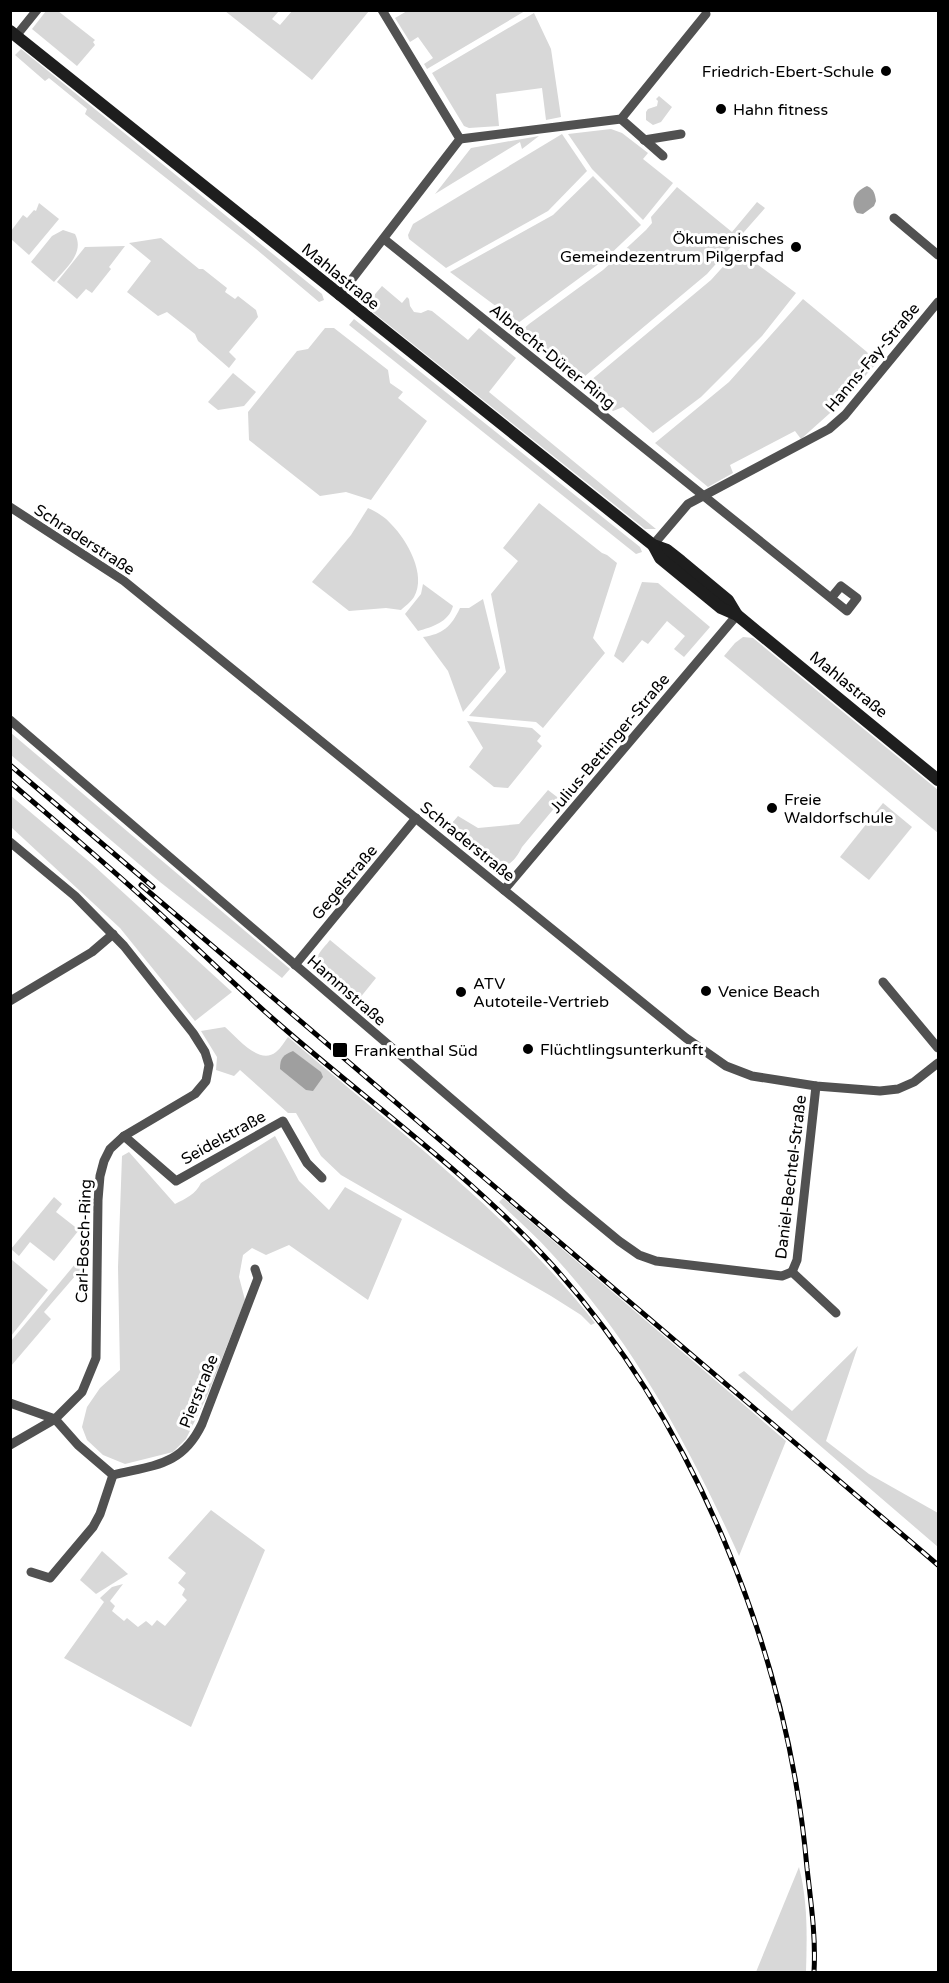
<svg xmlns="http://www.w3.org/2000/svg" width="949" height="1983" font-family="'Varela Round',sans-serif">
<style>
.green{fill:#d8d8d8}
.water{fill:#9f9f9f}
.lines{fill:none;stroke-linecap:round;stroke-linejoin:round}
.street{stroke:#515151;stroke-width:9}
.secondary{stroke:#1e1e1e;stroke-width:12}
.rail-casing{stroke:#000;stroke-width:5}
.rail{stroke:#fff;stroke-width:3;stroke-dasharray:9;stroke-linecap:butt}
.poi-dot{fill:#000;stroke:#fff;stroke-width:2}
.labels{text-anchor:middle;stroke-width:6;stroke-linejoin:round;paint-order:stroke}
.poi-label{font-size:16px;fill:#000;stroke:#fff;text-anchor:start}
.street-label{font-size:16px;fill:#000;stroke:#fff}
</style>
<rect width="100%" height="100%" fill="#fff"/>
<!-- green -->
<g class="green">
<path d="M 46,11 L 58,11 L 95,40 L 93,42 L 95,45 L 77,66 L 32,29 Z"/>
<path d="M 225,11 L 279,11 L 272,19 L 280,25 L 292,11 L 369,11 L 312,80 Z"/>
<path d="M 407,11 L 407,10 L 525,11 L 427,69 L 424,64 L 433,58 L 418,37 L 410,42 L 395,18 Z"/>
<path d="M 534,13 L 551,49 L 561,117 L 546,120 L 542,88 L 496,94 L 499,126 L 469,128 L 464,126 L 432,73 Z"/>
<path d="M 21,49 L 322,294 L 324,300 L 319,302 L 256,249 L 85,114 L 87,109 L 49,78 L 45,81 L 15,55 Z"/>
<path d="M 659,96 L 672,107 L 661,122 L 653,125 L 646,120 L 646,112 L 648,109 L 657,106 L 658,101 L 656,99 Z"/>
<path d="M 611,129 L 622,133 L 648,153 L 643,159 L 673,183 L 643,220 L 592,169 L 568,134 Z"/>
<path d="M 562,134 L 587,171 L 548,211 L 446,268 L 409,239 L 408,235 L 413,224 Z"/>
<path d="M 539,136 L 522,149 L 520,142 L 435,194 L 471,148 Z"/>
<path d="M 593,176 L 641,225 L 604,260 L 510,329 L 491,313 L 497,307 L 450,272 L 553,215 Z"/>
<path d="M 677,187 L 732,232 L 757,202 L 765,208 L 707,274 L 585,376 L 554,351 L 544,355 L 518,334 L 529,324 L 603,270 L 646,230 L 652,223 L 651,217 Z"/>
<path d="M 39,203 L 59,219 L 29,255 L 11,239 L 11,231 L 23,215 L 27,218 L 34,210 L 36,211 Z"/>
<path d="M 63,230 L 75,234 C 85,253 66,268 54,282 L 31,262 L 52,236 Z"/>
<path d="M 161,238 L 199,269 L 203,269 L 227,288 L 225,292 L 235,299 L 238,296 L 256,310 L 258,317 L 229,352 L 236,359 L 229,368 L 198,341 L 195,334 L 167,312 L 158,316 L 127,292 L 151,261 L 129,243 Z"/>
<path d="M 125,246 L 109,267 L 111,269 L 92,293 L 86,289 L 77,299 L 57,282 L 85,247 Z"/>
<path d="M 738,250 L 796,293 L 762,336 L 701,397 L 653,433 L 623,407 L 613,411 L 584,386 L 711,280 Z"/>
<path d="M 382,286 L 402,303 L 407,297 L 409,299 L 410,306 L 414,312 L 421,313 L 428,310 L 432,311 L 468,340 L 479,328 L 516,358 L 489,392 L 656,529 L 645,529 L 365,306 Z"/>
<path d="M 803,299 L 867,352 L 875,365 L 839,405 L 801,439 L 795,431 L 730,465 L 733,473 L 708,487 L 655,443 L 729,382 Z"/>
<path d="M 354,319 L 640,547 L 642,552 L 636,554 L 349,325 Z"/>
<path d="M 325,328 L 334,328 L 388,370 L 390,383 L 403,392 L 398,398 L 427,421 L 371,500 L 346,492 L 320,496 L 249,440 L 248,412 L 297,351 L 308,349 Z"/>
<path d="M 233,373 L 256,392 L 244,406 L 218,410 L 208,402 Z"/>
<path d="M 539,503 L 602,553 L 607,555 L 617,563 L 593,638 L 605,653 L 543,728 L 536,722 L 469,716 L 506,672 L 491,594 L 518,561 L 503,548 Z"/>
<path d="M 368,508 C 377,512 385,517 391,524 C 407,540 427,575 414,597 C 411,602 405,606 401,610 L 386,608 L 349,611 L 312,582 L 351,535 Z"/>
<path d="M 642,582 L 658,583 L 710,627 L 684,657 L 674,649 L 685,636 L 667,621 L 648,644 L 642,640 L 623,663 L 614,656 Z"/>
<path d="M 423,584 L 453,606 C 449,622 432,627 418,631 L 405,614 L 421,594 Z"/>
<path d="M 483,599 L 500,668 L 463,712 L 448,671 L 423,637 C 443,634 451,627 460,608 L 469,608 Z"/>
<path d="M 743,637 L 753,638 L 938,790 L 938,833 L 724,656 L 735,643 Z"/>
<path d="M 467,721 L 532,728 L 541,736 L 537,741 L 542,746 L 508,788 L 494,787 L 469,767 L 483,748 Z"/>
<path d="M 11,733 L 290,969 L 282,978 L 160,882 L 11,755 Z"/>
<path d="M 548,790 L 561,800 L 522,847 C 516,859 509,868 495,868 L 446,830 L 458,816 L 478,828 L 519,824 Z"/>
<path d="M 10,795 L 92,864 L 232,992 L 195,1021 L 120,928 L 11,827 Z"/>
<path d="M 883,803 L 912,827 L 869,880 L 840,857 Z"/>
<path d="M 330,940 L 376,978 L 355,1004 L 316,970 C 313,957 322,950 330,940 Z"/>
<path d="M 225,1027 C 237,1037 259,1066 276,1052 C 281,1048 284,1042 288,1037 C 394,1128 508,1212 595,1323 L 591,1325 L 581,1315 L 551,1296 L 341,1175 L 321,1156 L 296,1113 L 288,1113 L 240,1070 L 234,1076 L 216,1070 L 217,1057 L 201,1031 Z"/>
<path d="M 275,1136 L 299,1181 L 329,1210 L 345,1187 L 402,1219 L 368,1300 L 289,1245 L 266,1255 L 252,1248 L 243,1255 L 239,1277 L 245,1300 L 208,1394 L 186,1439 L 173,1452 L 125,1464 L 103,1455 L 87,1440 L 82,1427 L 87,1407 L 100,1388 L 120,1370 L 118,1267 L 122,1156 L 129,1152 L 175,1204 C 185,1199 196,1194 201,1183 Z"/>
<path d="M 54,1197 L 62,1204 L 56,1212 L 79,1230 L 54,1261 L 30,1242 L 19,1256 L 11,1249 Z"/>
<path d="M 503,1198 L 786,1441 L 739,1556 C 690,1448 633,1341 551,1253 C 535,1235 516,1219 499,1202 Z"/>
<path d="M 11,1259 L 48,1290 L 11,1336 Z"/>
<path d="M 76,1263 L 82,1268 L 44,1312 L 51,1319 L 11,1366 L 11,1341 Z"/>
<path d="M 858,1346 L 826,1441 L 869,1474 L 938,1513 L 938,1547 L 738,1375 L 744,1371 L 792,1411 Z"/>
<path d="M 211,1510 L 265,1550 L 191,1727 L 64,1658 L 104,1602 L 100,1598 L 112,1587 L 123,1584 L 110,1601 L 115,1606 L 112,1611 L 124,1621 L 127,1618 L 138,1627 L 146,1621 L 152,1626 L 157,1620 L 165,1626 L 187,1600 L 182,1595 L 185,1589 L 178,1583 L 186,1573 L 168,1558 Z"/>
<path d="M 102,1551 L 128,1574 L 96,1594 L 80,1580 Z"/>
<path d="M 799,1867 C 808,1902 807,1937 806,1972 L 756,1972 Z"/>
</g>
<!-- water -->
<g class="water">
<path d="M 867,186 C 874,189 875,194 876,201 L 874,206 L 863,214 L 857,213 C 849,202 855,191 867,186 Z"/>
<path d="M 293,1051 L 321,1072 L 323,1077 L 313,1091 L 306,1090 L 280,1069 C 280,1058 283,1055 293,1051 Z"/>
</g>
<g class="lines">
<!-- street -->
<g class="street">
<path d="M 16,36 L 37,10"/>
<path d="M 621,119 L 663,156"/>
<path d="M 460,139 L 621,119 L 706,14"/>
<path d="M 644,140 L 681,134"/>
<path d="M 894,218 L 938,255"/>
<path d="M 384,239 L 847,611 L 857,598 L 841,586 L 831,598"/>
<path d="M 339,296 L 460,139 L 382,10"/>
<path d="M 10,507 L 124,581 L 686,1038 L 726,1066 L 752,1076 L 816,1086 L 880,1091 L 898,1089 L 914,1082 L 938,1063"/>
<path d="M 653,545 L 688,504 L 829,429 L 845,415 L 938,302"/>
<path d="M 10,720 L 567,1198 L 619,1241 L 639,1255 L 656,1261 L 782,1276 L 792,1272"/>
<path d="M 10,842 L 75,896 L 124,946 L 193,1033 L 205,1052 L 209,1065 L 206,1081 L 195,1094 L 124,1136 L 110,1149 L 104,1161 L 100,1176 L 98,1200 L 96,1358 L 82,1392 L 55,1419 L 10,1445"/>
<path d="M 504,890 L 737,615"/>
<path d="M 295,965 L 416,818"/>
<path d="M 883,982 L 938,1048"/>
<path d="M 10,1001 L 92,952 L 113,934"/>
<path d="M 124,1136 L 176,1181 L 283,1121 L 307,1163 L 322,1178"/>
<path d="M 792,1272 L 797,1260 L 816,1086"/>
<path d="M 792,1272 L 836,1313"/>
<path d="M 10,1403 L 55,1419 L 78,1445 L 113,1475 C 154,1465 182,1466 202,1424 L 258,1278 L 255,1269"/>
<path d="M 31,1572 L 50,1578 L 93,1527 L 100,1514 L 113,1475"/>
</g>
<!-- secondary -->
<g class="secondary">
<path d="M 10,31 L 653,545 L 667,550 L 681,561 L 728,600 L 737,615"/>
<path d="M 653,545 L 660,558 L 721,608 L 737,615 L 938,780"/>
</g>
<defs>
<g id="rail">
<path d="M 10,765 L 153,887"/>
<path d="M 10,782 C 54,820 98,857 141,896 C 187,938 231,982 279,1024 C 367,1101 464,1170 544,1256 C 693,1416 788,1652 807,1868 C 811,1903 816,1937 814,1972"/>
<path d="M 141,885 L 938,1565"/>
</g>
</defs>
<!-- rail casing -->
<use href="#rail" class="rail-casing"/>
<!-- rail -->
<use href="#rail" class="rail"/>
</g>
<!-- markers -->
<g class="poi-dot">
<circle cx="886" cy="71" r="6"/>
<circle cx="721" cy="109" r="6"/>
<circle cx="796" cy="247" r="6"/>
<circle cx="772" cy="808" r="6"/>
<circle cx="706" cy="991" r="6"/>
<circle cx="461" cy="992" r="6"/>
<circle cx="528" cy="1049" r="6"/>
<rect x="332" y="1042" width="16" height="16" rx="3"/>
</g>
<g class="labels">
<!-- poi labels -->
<g class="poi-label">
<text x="874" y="77" text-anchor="end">Friedrich-Ebert-Schule</text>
<text x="733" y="115">Hahn fitness</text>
<text x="784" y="244" text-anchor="end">Ökumenisches<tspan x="784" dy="18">Gemeindezentrum Pilgerpfad</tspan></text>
<text x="784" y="805">Freie<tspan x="784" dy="18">Waldorfschule</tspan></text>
<text x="473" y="989">ATV<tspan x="473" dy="18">Autoteile-Vertrieb</tspan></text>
<text x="718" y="997">Venice Beach</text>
<text x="540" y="1055">Flüchtlingsunterkunft</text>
<text x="354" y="1056">Frankenthal Süd</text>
</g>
<!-- street labels -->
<g class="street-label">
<text transform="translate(341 276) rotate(39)" y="6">Mahlastraße</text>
<text transform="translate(553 356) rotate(39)" y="6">Albrecht-Dürer-Ring</text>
<text transform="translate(872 357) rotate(-50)" y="6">Hanns-Fay-Straße</text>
<text transform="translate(85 539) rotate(33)" y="6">Schraderstraße</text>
<text transform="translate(849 684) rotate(39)" y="6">Mahlastraße</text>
<text transform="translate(609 743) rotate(-50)" y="6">Julius-Bettinger-Straße</text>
<text transform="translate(468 841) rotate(39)" y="6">Schraderstraße</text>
<text transform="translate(344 882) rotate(-50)" y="6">Gegelstraße</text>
<text transform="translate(347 990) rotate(41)" y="6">Hammstraße</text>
<text transform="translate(223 1137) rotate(-29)" y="6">Seidelstraße</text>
<text transform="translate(790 1177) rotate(-83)" y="6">Daniel-Bechtel-Straße</text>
<text transform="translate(83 1241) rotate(-88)" y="6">Carl-Bosch-Ring</text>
<text transform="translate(198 1391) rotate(-68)" y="6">Pierstraße</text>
</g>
</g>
<!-- border -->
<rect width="949" height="1983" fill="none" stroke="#000000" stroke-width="24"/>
</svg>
